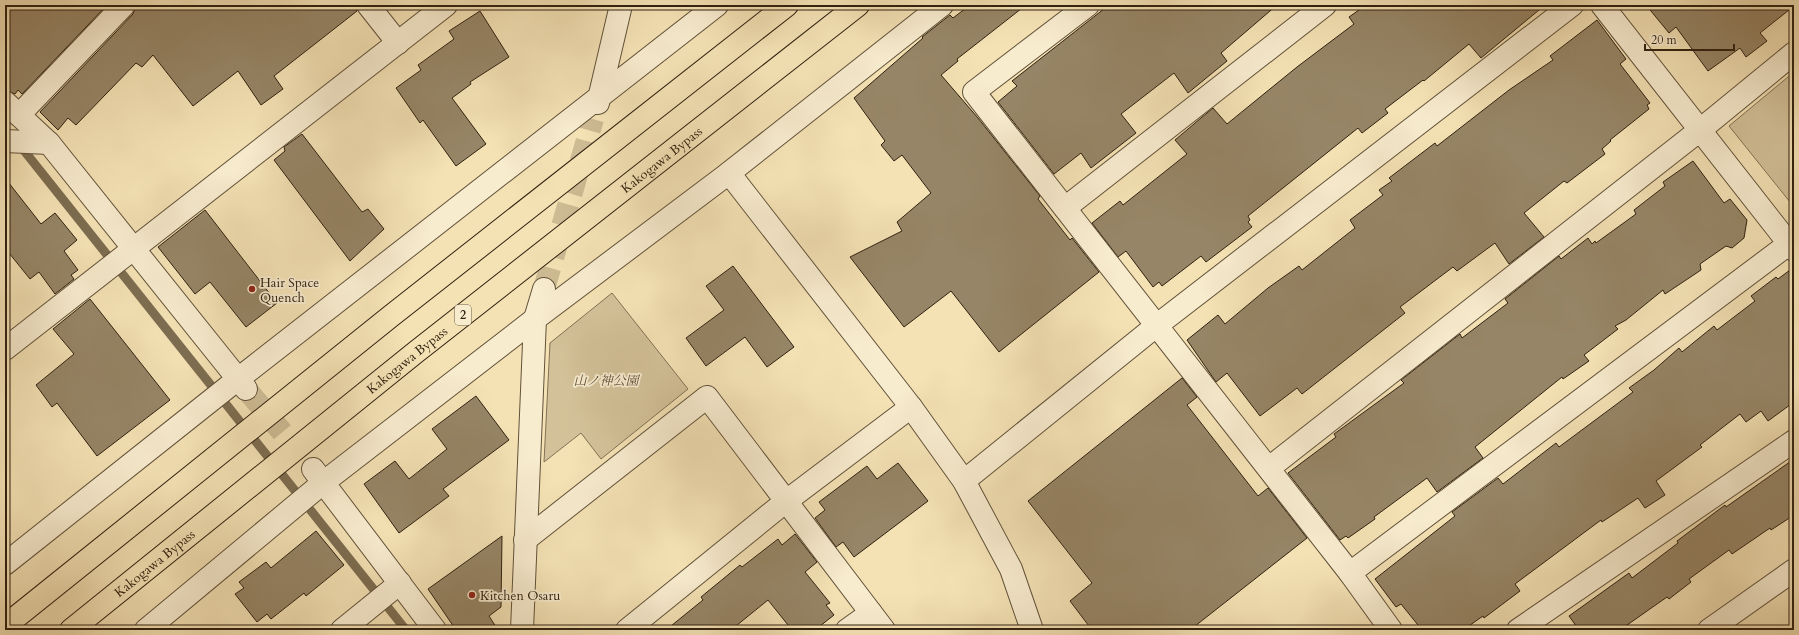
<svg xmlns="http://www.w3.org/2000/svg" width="1799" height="635" font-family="Cardo,'Noto Serif JP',serif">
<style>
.green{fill:#d3c199;stroke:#827154}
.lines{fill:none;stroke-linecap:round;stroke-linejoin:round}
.stream{stroke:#7d6d51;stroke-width:9}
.building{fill:#968566;stroke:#302110}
.minor-tunnel{stroke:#cdbb94;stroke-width:22;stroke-dasharray:22 11;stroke-linecap:butt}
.minor-casing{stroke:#615139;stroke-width:24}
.highway-casing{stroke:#302110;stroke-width:24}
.minor{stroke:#f8eccf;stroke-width:22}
.highway{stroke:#f4e2b5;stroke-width:22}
.poi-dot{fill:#8f2418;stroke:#f8eccf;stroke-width:1.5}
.labels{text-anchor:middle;stroke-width:3.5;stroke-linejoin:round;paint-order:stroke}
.shield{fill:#f8eccf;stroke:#6c5e49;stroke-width:1}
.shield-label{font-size:12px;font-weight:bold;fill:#302110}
.street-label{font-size:13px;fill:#302110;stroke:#f8eccf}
.poi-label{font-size:13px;fill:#302110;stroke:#f8eccf;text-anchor:start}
.park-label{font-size:13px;font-style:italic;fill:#615139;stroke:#f8eccf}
</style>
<rect width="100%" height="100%" fill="#f4e2b5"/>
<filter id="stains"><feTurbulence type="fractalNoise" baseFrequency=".005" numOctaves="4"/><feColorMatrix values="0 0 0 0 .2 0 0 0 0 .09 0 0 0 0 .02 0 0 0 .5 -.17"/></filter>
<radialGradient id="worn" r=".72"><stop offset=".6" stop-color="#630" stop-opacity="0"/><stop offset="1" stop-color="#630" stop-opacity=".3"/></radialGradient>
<!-- green -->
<g class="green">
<path d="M 1794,72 L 1794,207 L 1729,126 Z"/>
<path d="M 612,293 L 688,389 L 601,459 L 581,433 L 544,462 L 550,343 Z"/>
</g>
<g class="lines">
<!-- stream -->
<path class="stream" d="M 18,143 L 406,630"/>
</g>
<!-- building -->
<g class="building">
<path d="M 5,5 L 107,5 L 22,94 L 18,90 L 15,94 L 5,90 Z"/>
<path d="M 136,5 L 356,5 L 357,11 L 274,76 L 283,89 L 261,105 L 238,71 L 193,106 L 153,55 L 142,67 L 136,63 L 76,125 L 68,118 L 58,130 L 40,112 L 133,14 Z"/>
<path d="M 970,5 L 1026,5 L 957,59 L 958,61 L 941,75 L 978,118 L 1040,196 L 1038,199 L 1070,240 L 1072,238 L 1099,272 L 999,352 L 951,291 L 904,327 L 850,257 L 902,231 L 897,222 L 931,193 L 902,155 L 894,161 L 881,145 L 885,141 L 854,98 L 923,38 L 922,37 L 950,15 L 953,18 Z"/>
<path d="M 1109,5 L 1277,5 L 1221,53 L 1227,61 L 1188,93 L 1174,73 L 1121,114 L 1136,133 L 1091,168 L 1081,153 L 1054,174 L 998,102 L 1017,86 L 1012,81 Z"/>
<path d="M 1366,5 L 1545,5 L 1481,58 L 1469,44 L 1424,81 L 1423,80 L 1385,109 L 1388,113 L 1362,133 L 1358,128 L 1248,216 L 1250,220 L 1248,222 L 1252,227 L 1206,262 L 1201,256 L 1162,286 L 1159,282 L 1153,287 L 1126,251 L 1118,257 L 1092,223 L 1120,201 L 1123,205 L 1187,154 L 1175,140 L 1201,118 L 1213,108 L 1227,124 L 1297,67 L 1354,24 L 1349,17 Z"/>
<path d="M 1646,5 L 1794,5 L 1794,6 L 1760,33 L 1767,41 L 1746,57 L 1740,48 L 1708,71 L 1676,27 L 1669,33 Z"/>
<path d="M 480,11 L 509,57 L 470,82 L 471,84 L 452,98 L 486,144 L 456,166 L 423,120 L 420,123 L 396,88 L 421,70 L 418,65 L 454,39 L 449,31 Z"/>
<path d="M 1597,20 L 1626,59 L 1620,64 L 1650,103 L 1647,105 L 1649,109 L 1610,140 L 1611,141 L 1602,149 L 1605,154 L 1567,183 L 1564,181 L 1524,213 L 1544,237 L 1509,264 L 1495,243 L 1457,271 L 1453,267 L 1400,307 L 1405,313 L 1302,394 L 1297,388 L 1260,416 L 1227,373 L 1216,382 L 1187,340 L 1218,315 L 1225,324 L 1268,288 L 1299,266 L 1302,270 L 1355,228 L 1350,220 L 1383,195 L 1379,190 L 1392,181 L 1389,178 L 1435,143 L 1437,146 L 1509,90 L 1553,60 L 1550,56 Z"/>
<path d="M 302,134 L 362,212 L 368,209 L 384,229 L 350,261 L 274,160 L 285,151 L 284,147 Z"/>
<path d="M 1693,161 L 1724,203 L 1730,199 L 1747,220 L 1744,238 L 1732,248 L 1726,246 L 1700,264 L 1701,270 L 1665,294 L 1663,290 L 1626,320 L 1615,326 L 1618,329 L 1584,355 L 1589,361 L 1563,379 L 1562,377 L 1475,447 L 1483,458 L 1437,492 L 1427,478 L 1374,517 L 1375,519 L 1348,538 L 1346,536 L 1340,540 L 1288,473 L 1336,437 L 1334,434 L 1404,383 L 1401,380 L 1460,334 L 1462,338 L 1508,303 L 1505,299 L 1559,256 L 1561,259 L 1588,238 L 1592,244 L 1595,241 L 1596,243 L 1636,214 L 1634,210 L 1665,186 L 1663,182 Z"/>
<path d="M 5,178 L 41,224 L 55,213 L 77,240 L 64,251 L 78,270 L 71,275 L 74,279 L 55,294 L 39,272 L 30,279 L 5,248 Z"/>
<path d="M 205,210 L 277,303 L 246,327 L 210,282 L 195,294 L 158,247 Z"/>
<path d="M 733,266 L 794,347 L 767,367 L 745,337 L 706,366 L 686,338 L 724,310 L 706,286 Z"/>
<path d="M 1794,267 L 1794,402 L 1768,421 L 1761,411 L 1746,422 L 1740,414 L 1700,445 L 1702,447 L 1656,481 L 1665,495 L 1645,508 L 1638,498 L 1602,522 L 1601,520 L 1515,584 L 1520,591 L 1484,618 L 1483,616 L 1463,630 L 1422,630 L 1401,604 L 1396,607 L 1375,579 L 1455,516 L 1452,512 L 1498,478 L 1503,484 L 1556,443 L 1559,447 L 1633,392 L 1629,388 L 1654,370 L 1679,348 L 1682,352 L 1714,326 L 1717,330 L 1755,301 L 1751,296 L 1776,277 L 1778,279 Z"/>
<path d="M 90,299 L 170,400 L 97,456 L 57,403 L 52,407 L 36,385 L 74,354 L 53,329 Z"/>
<path d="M 1182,378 L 1197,397 L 1187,405 L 1258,496 L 1268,488 L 1307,538 L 1190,630 L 1092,630 L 1070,601 L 1092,583 L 1028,501 Z"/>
<path d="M 476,396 L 509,440 L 443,489 L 449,496 L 399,533 L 364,484 L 395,461 L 409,479 L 447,449 L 432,429 Z"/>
<path d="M 1794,459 L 1794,515 L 1771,530 L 1770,528 L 1732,554 L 1729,550 L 1689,579 L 1691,582 L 1669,599 L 1667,597 L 1620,630 L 1579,630 L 1569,616 L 1629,573 L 1632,578 L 1678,543 L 1677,541 L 1725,505 L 1726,507 Z"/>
<path d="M 898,463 L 928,501 L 854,557 L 843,542 L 836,547 L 815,518 L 825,510 L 819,502 L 867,466 L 877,479 Z"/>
<path d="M 316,531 L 344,565 L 306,596 L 304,593 L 271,619 L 267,614 L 257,622 L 235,594 L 244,588 L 239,582 L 266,562 L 271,568 Z"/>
<path d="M 795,534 L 817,562 L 805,572 L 830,603 L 826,605 L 834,615 L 815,630 L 792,630 L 768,600 L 731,630 L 666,630 L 703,600 L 701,597 L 740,565 L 742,567 L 778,539 L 782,545 Z"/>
<path d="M 502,536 L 501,607 L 489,616 L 498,630 L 456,630 L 428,589 Z"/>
</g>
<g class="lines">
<!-- minor-tunnel -->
<g class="minor-tunnel">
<path d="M 544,289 L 593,119"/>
<path d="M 247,390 L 313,469"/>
</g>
<defs>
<g id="minor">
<path d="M 368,5 L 398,43"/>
<path d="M 1088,5 L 974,92 L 1350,573 L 1391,630"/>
<path d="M 1602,5 L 1794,250"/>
<path d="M 5,102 L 49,143 L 246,389"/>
<path d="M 598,103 L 621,5"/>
<path d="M 19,115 L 124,5"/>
<path d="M 5,141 L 49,143"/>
<path d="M 729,173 L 911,407 L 964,481 L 1011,569 L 1032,630"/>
<path d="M 1065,208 L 1325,5"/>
<path d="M 5,349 L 446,5"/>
<path d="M 1269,468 L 1700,130 L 1794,53"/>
<path d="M 313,469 L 435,630"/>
<path d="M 964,481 L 1156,326 L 1572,5"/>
<path d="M 525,540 L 707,397 L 884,630"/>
<path d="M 5,564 L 238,379 L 717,5"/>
<path d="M 1350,573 L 1794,240"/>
<path d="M 146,630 L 324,482 L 535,319 L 729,173 L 942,5"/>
<path d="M 342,630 L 400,583"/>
<path d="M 522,630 L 535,319 L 544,289"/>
<path d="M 627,630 L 785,502 L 911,407"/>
<path d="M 847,630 L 871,613"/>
<path d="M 1518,630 L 1794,441"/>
<path d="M 1709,630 L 1794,570"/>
</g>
<g id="highway">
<path d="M 5,626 L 391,316 L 787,5"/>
<path id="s1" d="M 71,630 L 416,352 L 858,5"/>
</g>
</defs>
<!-- minor casing -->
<use href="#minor" class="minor-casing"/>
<!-- highway casing -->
<use href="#highway" class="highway-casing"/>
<!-- minor -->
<use href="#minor" class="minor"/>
<!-- highway -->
<use href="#highway" class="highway"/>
</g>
<!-- markers -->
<g class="poi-dot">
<circle cx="252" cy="289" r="4"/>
<circle cx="472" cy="595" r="4"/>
</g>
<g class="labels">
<!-- shield labels -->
<rect class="shield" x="455" y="305" width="16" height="20" rx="3"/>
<g class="shield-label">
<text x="463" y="319">2</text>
</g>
<!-- street labels -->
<g class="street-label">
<text dy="5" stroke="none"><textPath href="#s1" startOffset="755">Kakogawa Bypass</textPath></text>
<text dy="5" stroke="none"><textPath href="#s1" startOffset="431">Kakogawa Bypass</textPath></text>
<text dy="5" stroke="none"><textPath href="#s1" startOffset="107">Kakogawa Bypass</textPath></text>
</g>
<!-- poi labels -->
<g class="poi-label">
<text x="260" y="287">Hair Space<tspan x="260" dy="15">Quench</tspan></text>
<text x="480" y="600">Kitchen Osaru</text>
</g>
<!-- park labels -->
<g class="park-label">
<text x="606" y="385">山ノ神公園</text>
</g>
</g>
<!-- margin -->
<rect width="1799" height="635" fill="none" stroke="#f4e2b5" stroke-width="20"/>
<rect x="6" y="6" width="1787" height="623" fill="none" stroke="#302110" stroke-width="2"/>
<rect x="10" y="10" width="1779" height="615" fill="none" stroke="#302110"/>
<!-- scale -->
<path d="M1645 44v6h89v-6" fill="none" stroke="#302110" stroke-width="2"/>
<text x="1651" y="44" font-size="12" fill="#302110" stroke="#f8eccf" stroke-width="3" paint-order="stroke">20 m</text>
<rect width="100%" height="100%" filter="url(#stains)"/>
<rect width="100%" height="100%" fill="url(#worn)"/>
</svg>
